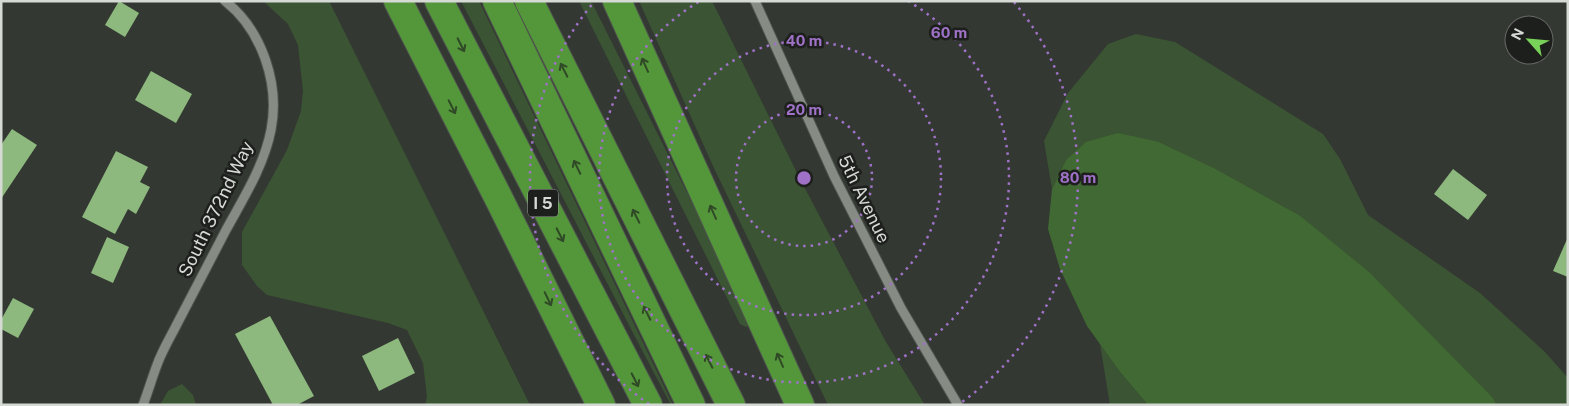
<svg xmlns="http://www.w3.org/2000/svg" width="1569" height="406" font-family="'Public Sans',sans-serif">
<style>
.green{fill:#3b5433}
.water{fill:#416933}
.building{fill:#8db87e}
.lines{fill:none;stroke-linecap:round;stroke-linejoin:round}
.tertiary-casing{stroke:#4f544e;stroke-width:11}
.motorway-casing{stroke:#4f544e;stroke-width:30}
.tertiary{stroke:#868c84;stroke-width:9}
.motorway{stroke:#54973a;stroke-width:28}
.oneway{stroke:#304926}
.ring{fill:none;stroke:#9f72c8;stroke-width:2.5;stroke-dasharray:2.5 5}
.labels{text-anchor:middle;stroke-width:5;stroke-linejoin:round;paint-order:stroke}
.shield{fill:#1d1f1c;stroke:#9ea29e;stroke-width:1}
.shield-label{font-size:16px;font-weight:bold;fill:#d6dad5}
.street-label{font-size:18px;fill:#d6dad5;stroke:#1d1f1c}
.centre{fill:#9f72c8;stroke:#1d1f1c;stroke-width:2.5}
.ring-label{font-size:15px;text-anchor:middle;font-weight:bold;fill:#9f72c8;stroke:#1d1f1c;stroke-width:5;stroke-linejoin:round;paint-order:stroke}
</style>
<rect width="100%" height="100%" fill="#333832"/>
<!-- green -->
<g class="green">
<path d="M 263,1 L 329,1 L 530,405 L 425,405 L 427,397 L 423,363 L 407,330 L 388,323 L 267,295 L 257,286 L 242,265 L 242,232 L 287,150 L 301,111 L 303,91 L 298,45 L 288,24 Z"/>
<path d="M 461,1 L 479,1 L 673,405 L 671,405 L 645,356 Z"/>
<path d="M 579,1 L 591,1 L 751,320 L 749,325 L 746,327 L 740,324 Z"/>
<path d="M 639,1 L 712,1 L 800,179 L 886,342 L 925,405 L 828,405 L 713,166 Z"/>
<path d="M 1136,34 L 1175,42 L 1323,134 L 1340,159 L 1368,215 L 1480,293 L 1545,352 L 1568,378 L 1568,405 L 1496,405 L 1494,399 L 1299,215 L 1214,168 L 1159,142 L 1066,160 L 1052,189 L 1044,141 L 1068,93 L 1108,44 Z"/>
<path d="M 1100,344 L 1120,372 L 1148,405 L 1110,405 Z"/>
<path d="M 182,384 L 193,395 L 196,405 L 160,405 L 168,391 Z"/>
</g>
<!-- water -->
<path class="water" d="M 1118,133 L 1159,142 L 1214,168 L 1299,215 L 1369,272 L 1494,399 L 1496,405 L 1148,405 L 1120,372 L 1087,326 L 1060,269 L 1048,229 L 1052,189 L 1066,160 L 1086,142 Z"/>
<!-- building -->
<g class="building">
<path d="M 119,1 L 139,13 L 125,37 L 105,25 Z"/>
<path d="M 151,71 L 192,94 L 176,123 L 135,100 Z"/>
<path d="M 12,129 L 37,145 L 1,199 L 1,145 Z"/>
<path d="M 116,151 L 148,167 L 140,182 L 150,187 L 136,214 L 128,209 L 115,234 L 82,217 Z"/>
<path d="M 1453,169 L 1487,195 L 1468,220 L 1434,194 Z"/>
<path d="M 107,237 L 129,247 L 113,283 L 91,273 Z"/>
<path d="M 1568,237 L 1568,277 L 1553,271 Z"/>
<path d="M 13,298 L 34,309 L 18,338 L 1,329 L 1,320 Z"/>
<path d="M 270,316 L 314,396 L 297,405 L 273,405 L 235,334 Z"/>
<path d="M 398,338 L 415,373 L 379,391 L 362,356 Z"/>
</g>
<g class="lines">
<defs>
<g id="tertiary">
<path d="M 755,1 L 834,176 L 901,308 L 958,405"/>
<path d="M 143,405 C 148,392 152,378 157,365 C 162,351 170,338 177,324 C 193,293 209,262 226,230 C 243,199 264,166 271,130 C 280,84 262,30 225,1"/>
</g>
<g id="motorway">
<path d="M 398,1 L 500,201 L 601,405"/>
<path d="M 439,1 L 648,405"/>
<path d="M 497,1 L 691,405"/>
<path d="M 529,1 L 731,405"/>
<path d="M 617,1 L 800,405"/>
</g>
</defs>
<!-- tertiary casing -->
<use href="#tertiary" class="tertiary-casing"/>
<!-- motorway casing -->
<use href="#motorway" class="motorway-casing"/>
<!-- tertiary -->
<use href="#tertiary" class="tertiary"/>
<!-- motorway -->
<use href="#motorway" class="motorway"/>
</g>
<!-- one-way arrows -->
<defs><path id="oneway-shaft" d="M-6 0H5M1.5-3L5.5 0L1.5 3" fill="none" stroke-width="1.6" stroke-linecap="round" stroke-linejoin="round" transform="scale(1.25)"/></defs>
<g class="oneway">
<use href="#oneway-shaft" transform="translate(461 45) rotate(63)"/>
<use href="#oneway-shaft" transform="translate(645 65) rotate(-114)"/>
<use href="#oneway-shaft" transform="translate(564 70) rotate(-117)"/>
<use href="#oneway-shaft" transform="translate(452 107) rotate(63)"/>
<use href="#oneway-shaft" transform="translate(577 167) rotate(-116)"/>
<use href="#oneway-shaft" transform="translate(713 212) rotate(-114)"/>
<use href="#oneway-shaft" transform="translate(636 216) rotate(-117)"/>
<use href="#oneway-shaft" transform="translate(560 235) rotate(63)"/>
<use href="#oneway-shaft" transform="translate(548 299) rotate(64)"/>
<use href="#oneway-shaft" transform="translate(647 313) rotate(-116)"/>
<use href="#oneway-shaft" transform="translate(780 360) rotate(-114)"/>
<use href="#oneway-shaft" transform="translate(709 361) rotate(-117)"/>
<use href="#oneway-shaft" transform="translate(635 380) rotate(63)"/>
</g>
<!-- distance rings -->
<g class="ring">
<circle cx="804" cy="178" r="68"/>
<circle cx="804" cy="178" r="137"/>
<path d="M908 1A205 205 0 1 1 700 1"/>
<path d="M649 404A274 274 0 0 1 594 2M1014 2A274 274 0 0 1 959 404"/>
</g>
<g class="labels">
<!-- shield labels -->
<rect class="shield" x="528" y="189.5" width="30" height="27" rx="4"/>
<g class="shield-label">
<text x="543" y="209">I 5</text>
</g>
<!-- street labels -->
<g class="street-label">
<text transform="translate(864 199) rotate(64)" y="6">5th Avenue</text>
<text transform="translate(216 209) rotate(-64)" y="6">South 372nd Way</text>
</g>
</g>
<circle cx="804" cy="178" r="8" class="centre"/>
<g class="ring-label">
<text x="949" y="38">60 m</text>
<text x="804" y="46">40 m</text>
<text x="804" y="115">20 m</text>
<text x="1078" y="183">80 m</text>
</g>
<!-- border -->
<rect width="1569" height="406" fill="none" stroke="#d6dad5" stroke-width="5"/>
<!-- north arrow -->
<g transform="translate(1529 40) rotate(297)"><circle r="24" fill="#1d1f1c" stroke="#676a66"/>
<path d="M0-4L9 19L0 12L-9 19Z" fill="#78d158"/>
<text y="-8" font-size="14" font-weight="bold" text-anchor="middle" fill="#d6dad5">N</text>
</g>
</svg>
